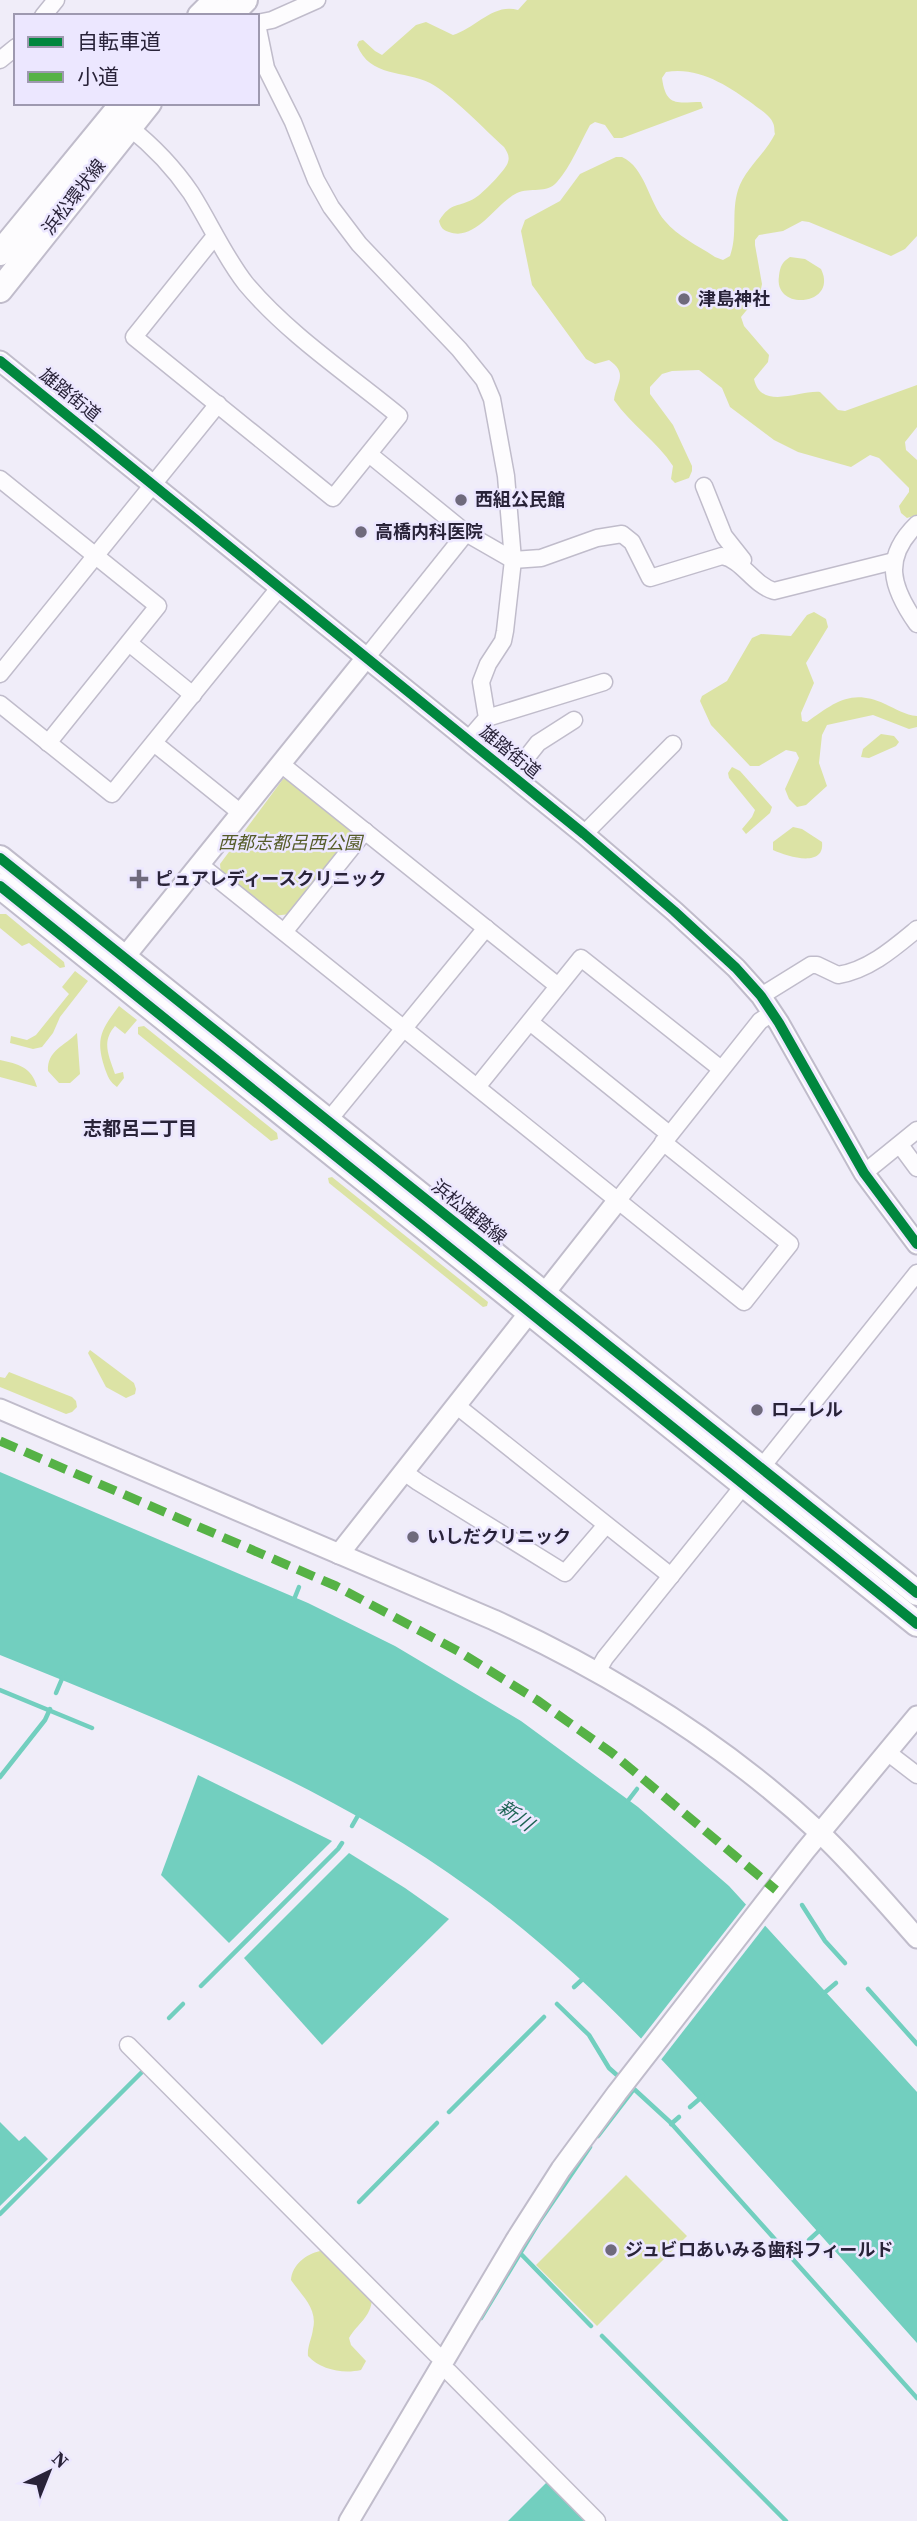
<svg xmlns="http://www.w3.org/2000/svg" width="917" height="2521" font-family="'Source Serif 4','Noto Sans JP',serif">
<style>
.green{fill:#dce3a5}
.water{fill:#72cfbf}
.pier{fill:#f0edf9}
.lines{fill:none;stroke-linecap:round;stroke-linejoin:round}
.stream{stroke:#72cfbf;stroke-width:4.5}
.minor-casing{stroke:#c0bccb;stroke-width:19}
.tertiary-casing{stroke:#c0bccb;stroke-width:23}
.primary-casing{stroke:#c0bccb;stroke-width:28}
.minor{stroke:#fdfcfe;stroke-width:16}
.tertiary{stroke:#fdfcfe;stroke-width:19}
.primary{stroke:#fdfcfe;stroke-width:24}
.quiet{stroke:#56b246;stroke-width:9;stroke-dasharray:18 9;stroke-linecap:butt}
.cycleway-casing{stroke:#ece7ff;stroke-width:15}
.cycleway{stroke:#00873e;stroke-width:10}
.poi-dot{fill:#6f6a7c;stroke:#ece7ff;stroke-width:2.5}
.labels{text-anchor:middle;stroke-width:5;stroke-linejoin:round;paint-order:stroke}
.street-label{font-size:18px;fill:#292339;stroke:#ece7ff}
.poi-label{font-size:18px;font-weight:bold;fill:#292339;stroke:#ece7ff;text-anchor:start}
.park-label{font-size:18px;font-style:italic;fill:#555c29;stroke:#ece7ff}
.neighbourhood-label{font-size:19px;font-weight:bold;fill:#292339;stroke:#ece7ff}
.water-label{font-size:19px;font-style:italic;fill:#1d6354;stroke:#ece7ff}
</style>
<rect width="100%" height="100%" fill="#f0edf9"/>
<!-- green -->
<g class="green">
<path d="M 527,0 L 917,0 L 917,236 L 905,249 L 891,256 L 809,222 L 802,221 L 783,231 L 759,235 L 755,240 L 755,245 L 762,284 L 760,294 L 741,317 L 744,326 L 769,355 L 768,362 L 754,379 C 761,411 800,390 820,392 L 838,410 L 845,411 L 917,385 L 917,427 L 905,442 L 906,450 L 917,460 L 917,515 L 907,518 L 901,513 L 899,506 L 909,492 L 909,488 L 879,458 L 870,455 L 851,467 L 798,452 L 774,440 L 730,407 L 722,388 L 699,370 L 672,371 L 662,374 L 650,387 L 650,394 L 673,425 L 692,466 L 692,471 L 689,478 L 675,483 L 671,479 L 673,466 C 657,441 631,425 614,400 C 616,383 629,374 609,360 L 595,364 L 586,359 L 532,285 L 521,231 L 525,220 L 560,201 L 580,174 L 616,157 L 622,157 C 645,167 649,203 665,221 C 678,237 699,246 715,257 L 723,260 L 730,256 C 738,235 731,212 738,190 C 745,169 765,154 775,134 C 774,131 775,127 773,123 C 770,115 759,109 753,104 C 729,86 698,66 666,72 L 662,78 C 666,108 678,102 701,102 L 703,108 L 622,138 L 614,138 L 605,125 L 595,122 L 590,125 C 580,143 571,166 557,182 C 547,194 530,187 517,193 C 496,203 476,242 449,232 C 443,230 441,228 439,221 C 451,201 459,208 475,198 C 482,194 506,170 508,162 C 510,156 507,152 504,147 C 486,131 450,93 430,83 C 404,70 370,78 357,45 L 359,41 L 363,40 L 375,51 L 382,55 L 416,25 L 426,22 L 453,35 C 476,28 493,3 518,10 Z"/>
<path d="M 790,257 L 805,259 L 821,269 C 839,306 773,312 779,276 C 780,267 782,262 790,257 Z"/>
<path d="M 814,612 L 826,619 L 828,627 L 806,663 L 814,683 L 801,713 L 802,721 L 807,722 C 834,703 851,688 885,704 C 896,709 905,715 917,716 L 917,727 L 909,729 L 873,715 L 827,725 L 822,735 L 819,763 L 827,786 L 806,805 L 797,807 L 789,799 L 785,789 L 799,758 L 796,752 L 786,750 L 759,766 L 750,766 L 711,725 L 700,701 L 702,696 L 727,681 L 752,638 L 761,634 L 791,636 L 807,615 Z"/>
<path d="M 881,734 L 894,736 L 899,742 L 896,746 L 869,758 L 861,757 L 863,749 Z"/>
<path d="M 732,767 L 740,771 L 772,807 L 770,813 L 746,834 L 742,829 L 752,817 L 755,810 L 729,778 L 728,773 Z"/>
<path d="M 283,779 L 288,779 L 351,829 L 352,837 L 290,914 L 273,916 L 221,874 L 220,864 Z"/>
<path d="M 793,827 L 802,829 L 822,842 C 825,868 788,857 773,850 L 773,842 Z"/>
<path d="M 0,914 L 6,914 L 64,962 L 65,967 L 60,968 L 29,943 L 22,946 L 0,928 Z"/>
<path d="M 75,971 L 88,981 L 60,1017 L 53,1033 L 42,1047 L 33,1049 L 10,1043 L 11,1036 L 27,1040 L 36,1035 L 69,994 L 62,987 Z"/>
<path d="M 119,1006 L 137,1020 L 125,1034 L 115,1026 C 101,1042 109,1056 115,1074 L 123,1072 L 124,1078 L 117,1087 C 110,1082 108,1077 105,1069 C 95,1039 101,1030 119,1006 Z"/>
<path d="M 144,1026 L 277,1133 L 278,1139 L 271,1141 L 138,1034 L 138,1027 Z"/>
<path d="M 77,1033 L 80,1074 L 70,1083 L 59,1083 L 48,1071 C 47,1050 65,1046 77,1033 Z"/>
<path d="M 0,1060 C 18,1064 32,1067 37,1087 L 0,1077 Z"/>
<path d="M 332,1177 L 488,1302 L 487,1306 L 483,1307 L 329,1183 L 328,1178 Z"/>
<path d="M 90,1350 L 134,1383 L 136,1389 L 135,1394 L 126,1398 L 106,1387 L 88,1353 Z"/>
<path d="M 9,1372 L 72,1397 L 76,1401 L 77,1407 L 72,1412 L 66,1414 L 0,1387 L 0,1377 L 5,1378 Z"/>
<path d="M 626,2175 L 687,2236 L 597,2326 L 536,2265 Z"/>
<path d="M 320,2251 L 328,2254 L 372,2299 C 371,2317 358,2323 349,2338 L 351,2345 L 366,2361 L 361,2370 C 343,2374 321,2370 308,2356 C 307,2347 312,2338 313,2329 C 318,2308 301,2295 291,2280 C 292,2265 306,2254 320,2251 Z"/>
</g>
<!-- water -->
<g class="water">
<path d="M 0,1472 L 308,1603 L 395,1646 L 521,1721 L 638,1807 L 729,1886 L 917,2092 L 917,2343 C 861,2280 805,2218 749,2155 C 663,2059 576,1965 471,1889 C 328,1785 163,1721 0,1655 Z"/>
<path d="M 198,1775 L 332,1841 L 229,1943 L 161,1875 Z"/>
<path d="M 349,1853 L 405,1888 L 449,1919 L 322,2045 L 244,1958 Z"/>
<path d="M 0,2122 L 19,2141 L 25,2136 L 48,2159 L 0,2206 Z"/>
<path d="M 548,2481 L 587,2521 L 508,2521 Z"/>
</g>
<!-- pier -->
<path class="pier" d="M 748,1902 L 768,1922 L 660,2061 L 640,2040 Z"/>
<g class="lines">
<!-- stream -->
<g class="stream">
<path d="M 293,1602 L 299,1587"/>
<path d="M 0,1690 L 92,1728"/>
<path d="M 56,1693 L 64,1674"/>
<path d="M 0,1777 L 45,1720 L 50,1709"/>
<path d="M 627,1802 L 637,1789"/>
<path d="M 352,1826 L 360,1812"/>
<path d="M 802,1905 L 825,1941 L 845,1963"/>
<path d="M 201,1986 L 338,1849 L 342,1843"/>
<path d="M 574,1987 L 586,1976"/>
<path d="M 868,1989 L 917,2044"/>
<path d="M 823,1994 L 836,1983"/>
<path d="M 557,2004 L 589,2035 L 609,2068 L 618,2076"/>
<path d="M 169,2018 L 183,2004"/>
<path d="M 690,2107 L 703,2096"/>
<path d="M 449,2112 L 544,2017"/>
<path d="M 671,2124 L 679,2117"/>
<path d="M 598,2136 L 634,2089 L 670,2122 L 917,2398"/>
<path d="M 359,2202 L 437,2123"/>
<path d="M 0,2214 L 144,2070 L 143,2069"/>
<path d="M 809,2240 L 821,2229"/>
<path d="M 520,2253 L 591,2326"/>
<path d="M 481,2318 L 539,2222 L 590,2147"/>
<path d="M 602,2336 L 786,2521"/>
</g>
<defs>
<g id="minor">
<path d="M 43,16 L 56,0"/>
<path d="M 257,23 L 272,20 L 317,0"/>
<path d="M 257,24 L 266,68 L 293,122 L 316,180 L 331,207 L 359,244 L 459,349 L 484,380 L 492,399 L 506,476 L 513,560 L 505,631 L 503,641 L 488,664 L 481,682 L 487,718 L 468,740"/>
<path d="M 0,60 L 16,47"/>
<path d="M 129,127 C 153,146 174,168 191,193 C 210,223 224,256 246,284 C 289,335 348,374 399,416 L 333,498 L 134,337 L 215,236"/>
<path d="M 369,454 L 466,533 L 513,560 L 541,558 L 597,538 L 622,534 L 632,542 L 650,578 L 722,556 C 743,560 752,584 774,591 L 894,561"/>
<path d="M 0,479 L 158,606 L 48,743"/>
<path d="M 704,486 L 724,536 L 743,560"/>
<path d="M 917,524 C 882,558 891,587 917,624"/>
<path d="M 129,643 L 193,695"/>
<path d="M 366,658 L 466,533"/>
<path d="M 0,674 L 218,404"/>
<path d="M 0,704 L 112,794 L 279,588"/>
<path d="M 487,718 L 604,682"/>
<path d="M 154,743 L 241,813"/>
<path d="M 281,764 L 558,986"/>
<path d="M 512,776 L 538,743 L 574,720"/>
<path d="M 584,834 L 673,744"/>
<path d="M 199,864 L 744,1302 L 790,1244 L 663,1142"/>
<path d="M 284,932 L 365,831"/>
<path d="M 761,996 L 811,965 L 817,965 L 838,975 C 869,970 894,948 917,929"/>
<path d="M 530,1022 L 669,1134"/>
<path d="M 477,1087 L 581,958 L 721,1069"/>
<path d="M 328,1121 L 486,928"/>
<path d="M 900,1145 L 917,1168"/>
<path d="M 864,1173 L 917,1130"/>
<path d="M 618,1200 L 760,1021 L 772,1013"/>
<path d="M 457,1406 L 671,1576"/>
<path d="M 761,1468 L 917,1273"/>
<path d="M 404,1472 L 418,1482 L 565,1573 L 606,1525"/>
<path d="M 597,1672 L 605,1658 L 744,1485"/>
<path d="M 887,1752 L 917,1775"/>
<path d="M 128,2045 L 436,2354 L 444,2360"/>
<path d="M 440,2367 L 449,2372 L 597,2521"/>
</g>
<g id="tertiary">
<path d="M 0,361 L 584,834 L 674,911 L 736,968 L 761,996 L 779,1023 L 864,1173 L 917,1244"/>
<path d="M 115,969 L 366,658"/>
<path d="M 0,1409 L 494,1620 C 612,1674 724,1744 819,1832 C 854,1865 885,1902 917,1938"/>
<path d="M 339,1554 L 618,1200"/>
<path d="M 349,2521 L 515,2241 L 561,2169 L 617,2093 L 805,1851 L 917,1716"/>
</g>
<g id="primary">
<path d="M 200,16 L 216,0"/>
<path d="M 229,16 L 245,0"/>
<path d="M 0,253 L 123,103"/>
<path d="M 0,290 L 149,103"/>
<path d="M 0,858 L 917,1593"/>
<path d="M 0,886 L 917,1624"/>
</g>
</defs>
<!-- minor casing -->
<use href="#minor" class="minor-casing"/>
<!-- tertiary casing -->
<use href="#tertiary" class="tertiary-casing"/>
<!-- primary casing -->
<use href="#primary" class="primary-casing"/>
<!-- minor -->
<use href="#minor" class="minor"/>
<!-- tertiary -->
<use href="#tertiary" class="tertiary"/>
<!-- primary -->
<use href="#primary" class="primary"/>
<!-- quiet -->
<path class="quiet" d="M 0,1441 L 336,1586 L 458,1651 L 537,1700 L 612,1753 L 776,1890"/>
<defs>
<g id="cycleway">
<path d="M 0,361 L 584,834 L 674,911 L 736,968 L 761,996 L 779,1023 L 864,1173 L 917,1244"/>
<path d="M 0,858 L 917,1593"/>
<path d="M 0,886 L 917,1624"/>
</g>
</defs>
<!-- cycleway casing -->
<use href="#cycleway" class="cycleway-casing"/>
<!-- cycleway -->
<use href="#cycleway" class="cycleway"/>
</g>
<!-- markers -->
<g class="poi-dot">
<circle cx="684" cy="299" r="7"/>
<circle cx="461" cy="500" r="7"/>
<circle cx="361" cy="532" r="7"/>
<path d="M135.5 868.5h7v7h7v7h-7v7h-7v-7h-7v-7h7z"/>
<circle cx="757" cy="1410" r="7"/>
<circle cx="413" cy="1537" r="7"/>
<circle cx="611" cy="2250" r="7"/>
</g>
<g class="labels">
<!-- street labels -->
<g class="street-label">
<text transform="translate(74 197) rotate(-52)" y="6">浜松環状線</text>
<text transform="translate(70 395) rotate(39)" y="6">雄踏街道</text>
<text transform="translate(510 752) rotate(39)" y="6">雄踏街道</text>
<text transform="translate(469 1212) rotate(39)" y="6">浜松雄踏線</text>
</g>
<!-- poi labels -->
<g class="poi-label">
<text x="698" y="305">津島神社</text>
<text x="475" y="506">西組公民館</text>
<text x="375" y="538">高橋内科医院</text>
<text x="155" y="885">ピュアレディースクリニック</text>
<text x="771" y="1416">ローレル</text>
<text x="427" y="1543">いしだクリニック</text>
<text x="625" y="2256">ジュビロあいみる歯科フィールド</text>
</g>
<!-- park labels -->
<g class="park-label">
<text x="290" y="849">西都志都呂西公園</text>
</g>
<!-- neighbourhood labels -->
<g class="neighbourhood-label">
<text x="140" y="1135">志都呂二丁目</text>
</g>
<!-- water labels -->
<g class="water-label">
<text transform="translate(516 1815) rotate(35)" y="7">新川</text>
</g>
</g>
<!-- legend -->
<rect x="14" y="14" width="245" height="91" fill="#ece7ff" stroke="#9e99b0" stroke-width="2"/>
<rect x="28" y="37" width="35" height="10" fill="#00873e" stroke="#9e99b0" stroke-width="2"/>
<text x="77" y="49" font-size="21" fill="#292339">自転車道</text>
<rect x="28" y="72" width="35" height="10" fill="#56b246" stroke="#9e99b0" stroke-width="2"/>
<text x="77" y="84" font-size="21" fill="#292339">小道</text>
<!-- north arrow -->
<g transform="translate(49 2472) rotate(43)" stroke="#ece7ff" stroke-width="5" paint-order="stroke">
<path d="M0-5L12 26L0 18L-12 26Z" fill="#292339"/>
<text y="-10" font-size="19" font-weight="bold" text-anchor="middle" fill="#292339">N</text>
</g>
</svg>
